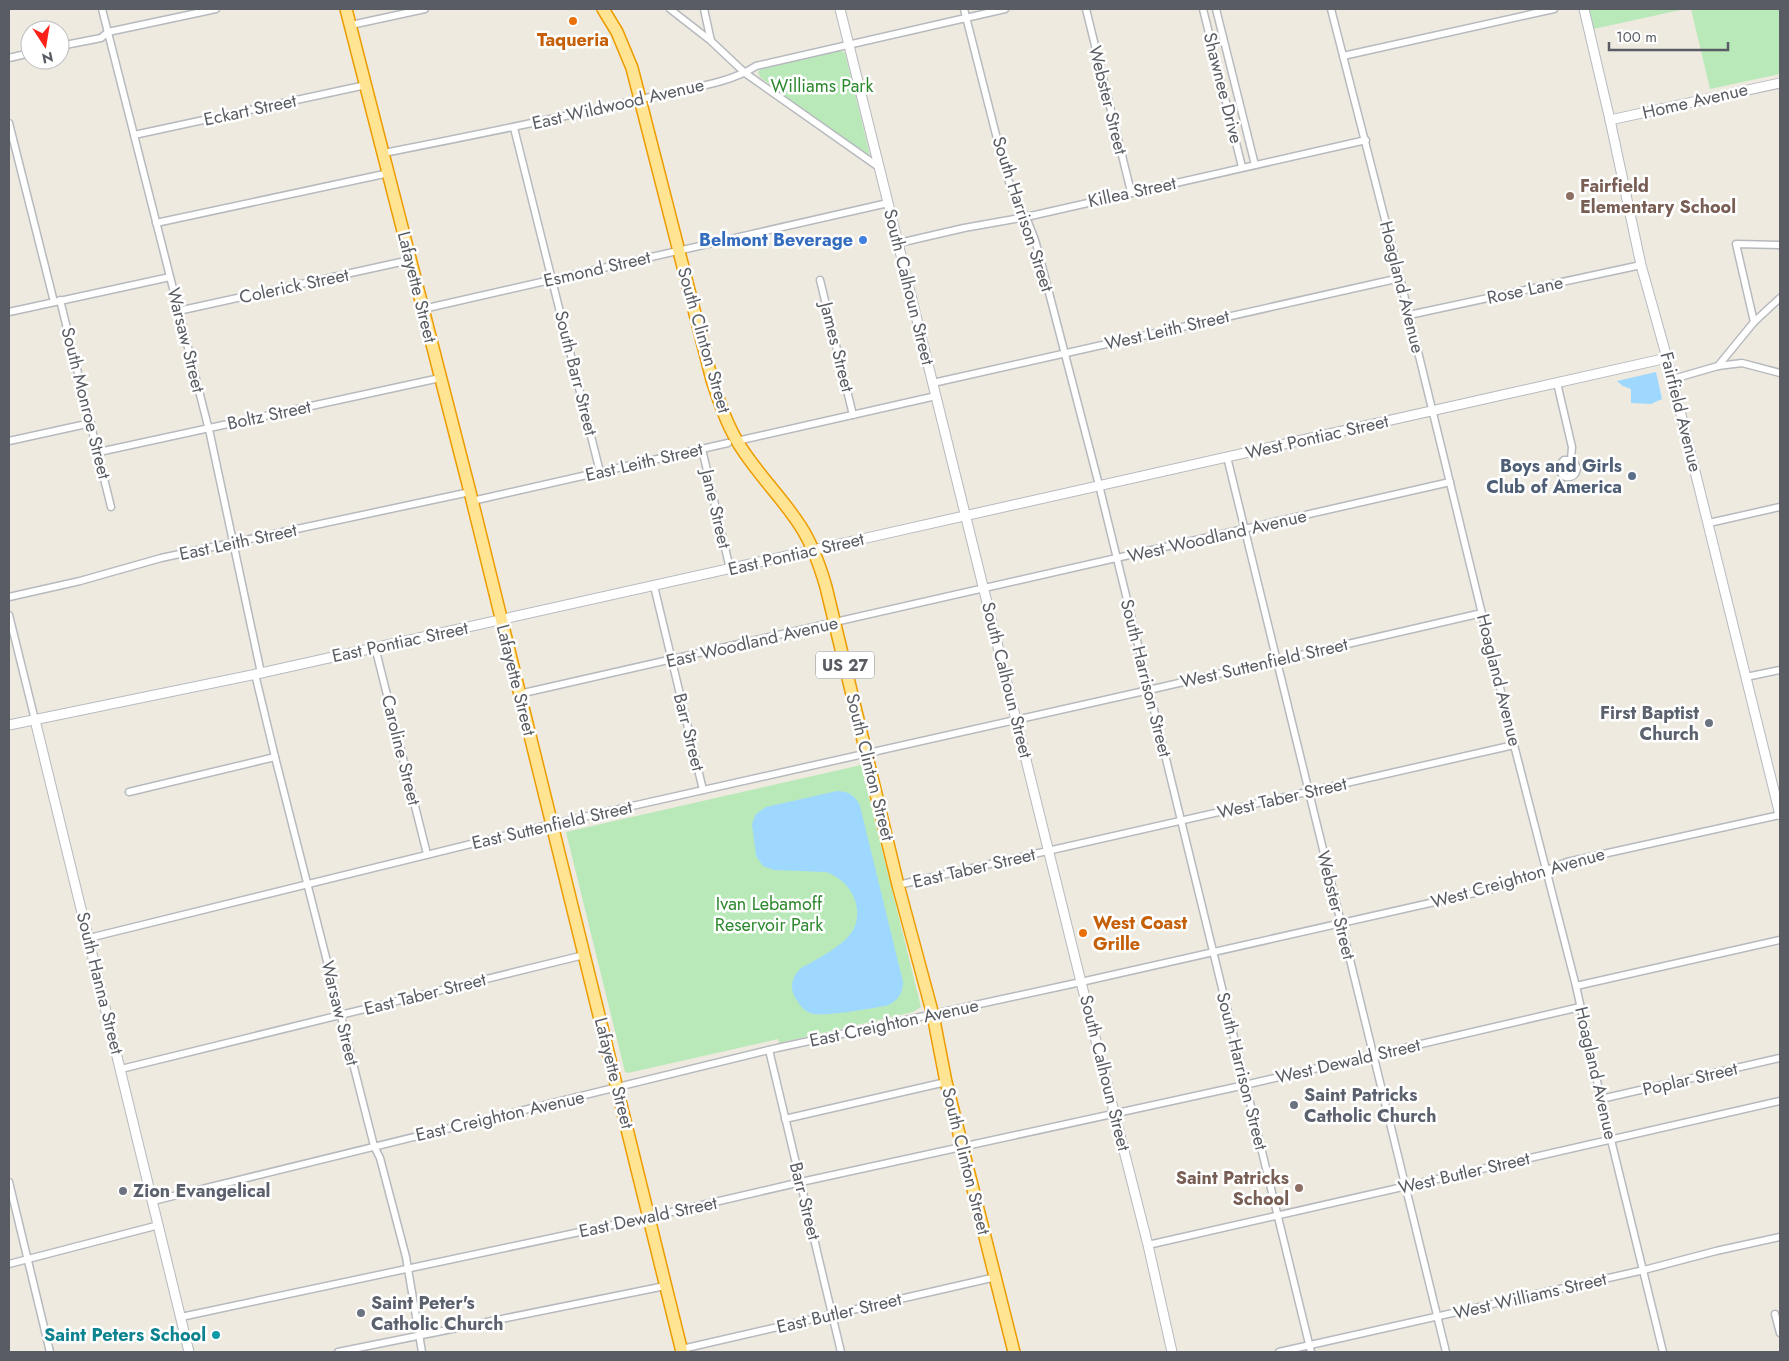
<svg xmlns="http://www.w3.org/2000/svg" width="1789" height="1361" font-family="Jost,sans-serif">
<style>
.green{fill:#bae9b9}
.water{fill:#9ed8ff}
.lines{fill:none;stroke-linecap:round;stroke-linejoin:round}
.minor-casing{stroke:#b6b9be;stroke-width:9}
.tertiary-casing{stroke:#b6b9be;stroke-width:11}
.secondary-casing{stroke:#b6bac1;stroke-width:11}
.trunk-casing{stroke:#ed9c00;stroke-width:14}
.minor{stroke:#fff;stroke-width:6}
.tertiary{stroke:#fff;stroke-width:9}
.secondary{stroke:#fff;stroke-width:9}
.trunk{stroke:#ffe494;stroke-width:11}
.food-dot{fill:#e8710a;stroke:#fff;stroke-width:2}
.education-dot{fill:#8d6e63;stroke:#fff;stroke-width:2}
.shop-dot{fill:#3f7fe0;stroke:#fff;stroke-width:2}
.service-dot{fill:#5c6f8a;stroke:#fff;stroke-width:2}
.worship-dot{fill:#6b7280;stroke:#fff;stroke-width:2}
.culture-dot{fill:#0f9aa8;stroke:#fff;stroke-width:2}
.labels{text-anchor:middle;stroke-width:5;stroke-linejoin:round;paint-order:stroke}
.shield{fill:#fff;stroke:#8b8e92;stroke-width:1}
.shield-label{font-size:16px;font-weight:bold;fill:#595d63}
.food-label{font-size:18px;font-weight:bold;fill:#c56008;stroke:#fff}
.park-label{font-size:18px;fill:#2c882d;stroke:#fff}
.street-label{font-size:18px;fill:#595d63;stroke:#fff}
.education-label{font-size:18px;font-weight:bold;fill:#785e54;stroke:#fff;text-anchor:start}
.shop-label{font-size:18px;font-weight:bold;fill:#366cbe;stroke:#fff;text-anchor:end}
.service-label{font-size:18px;font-weight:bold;fill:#4e5e75;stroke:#fff;text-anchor:end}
.worship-label{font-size:18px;font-weight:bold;fill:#5b616d;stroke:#fff;text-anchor:start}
.culture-label{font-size:18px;font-weight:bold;fill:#0d838f;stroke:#fff;text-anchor:end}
</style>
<rect width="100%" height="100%" fill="#eeeae0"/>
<!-- green -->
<g class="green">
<path d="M 1584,9 L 1685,9 L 1589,30 Z"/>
<path d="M 1691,9 L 1780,9 L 1780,74 L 1710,89 Z"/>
<path d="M 839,50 L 845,53 L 870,155 L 868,158 L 864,158 L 760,77 L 758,72 L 761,69 Z"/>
<path d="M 861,765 L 921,1007 L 913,1012 L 779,1043 L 778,1039 L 628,1073 L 625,1072 L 566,832 Z"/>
</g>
<!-- water -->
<g class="water">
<path d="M 1656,372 L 1662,399 L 1651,404 L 1631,403 L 1631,389 L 1623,386 L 1617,381 Z"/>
<path d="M 837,791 C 848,791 856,796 860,806 L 903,982 C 903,994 897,1002 886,1006 C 870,1008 823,1018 810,1013 C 802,1010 796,1000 793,993 C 790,983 794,975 801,968 C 815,960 835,950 846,939 C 869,917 854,881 826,872 L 774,870 L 763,866 L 756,856 L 752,824 L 756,814 L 766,807 Z"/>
</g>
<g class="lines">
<defs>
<g id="minor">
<path d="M 102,9 L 210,434 L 261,673"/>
<path d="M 670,9 L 711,41 L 745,73 L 880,168"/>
<path d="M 704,9 L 711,41"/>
<path d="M 964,9 L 1006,174 L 1016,200 L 1026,217 L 1035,240 L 1047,285 L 1099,485 L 1311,1352"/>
<path d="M 1086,9 L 1131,192"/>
<path d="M 1203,9 L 1242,167"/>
<path d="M 1216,9 L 1255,165"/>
<path d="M 1331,9 L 1400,278 L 1514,745 L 1576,986 L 1601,1099 L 1663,1352"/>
<path d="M 351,25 L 425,9"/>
<path d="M 60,46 L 101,38 L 108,32 L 216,9"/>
<path d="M 1343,56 L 1554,9"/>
<path d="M 9,58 L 30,53"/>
<path d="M 9,123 L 54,302"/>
<path d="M 514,128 L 600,472"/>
<path d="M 134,135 L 366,85"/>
<path d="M 384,153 C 475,135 565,117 655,96 C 687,88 729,84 756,66 L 1005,9"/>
<path d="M 156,223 L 389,173"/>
<path d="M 899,243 L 964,228 L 1026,217 L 1366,140"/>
<path d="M 820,280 L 853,415"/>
<path d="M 60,300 L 111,507"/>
<path d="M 423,309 L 888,203"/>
<path d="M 178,311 L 410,260"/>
<path d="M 9,312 L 170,277"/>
<path d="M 1409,315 L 1641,265"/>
<path d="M 1754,322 L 1780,298"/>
<path d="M 1718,366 L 1754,322 L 1736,244 L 1780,245"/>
<path d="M 1673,379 L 1718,366 L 1742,363 L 1780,373"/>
<path d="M 933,383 L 1400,278"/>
<path d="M 1557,383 L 1572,447 L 1571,460 L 1574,462 L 1577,468 C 1576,475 1572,478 1565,477 L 1560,472 L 1559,465 L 1564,460 L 1571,460"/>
<path d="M 9,441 L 91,423"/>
<path d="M 737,441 L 936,396"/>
<path d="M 702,449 L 730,569"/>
<path d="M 99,452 L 440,378"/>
<path d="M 1227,457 L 1446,1352"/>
<path d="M 472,501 L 728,443"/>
<path d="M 1709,523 L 1780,507"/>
<path d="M 654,586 L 703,790"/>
<path d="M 9,597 L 80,581 L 161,558 L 470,492"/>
<path d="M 9,615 L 35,720"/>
<path d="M 375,647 L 427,854"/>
<path d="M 255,674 L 275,757 L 374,1146 L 380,1158 L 406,1257 L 422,1352"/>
<path d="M 1746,677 L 1780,670"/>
<path d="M 519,694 L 1450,482"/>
<path d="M 129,792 L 275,757"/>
<path d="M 898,885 L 1514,745"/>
<path d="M 89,938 L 552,824 L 1140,692 L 1482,613"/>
<path d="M 1576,986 L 1780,940"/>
<path d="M 769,1050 L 841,1352"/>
<path d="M 121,1069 L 584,955"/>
<path d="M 1601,1099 L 1780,1058"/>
<path d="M 785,1119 L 946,1082"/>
<path d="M 9,1182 L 50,1352"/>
<path d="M 153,1201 L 777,1048 L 1081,982 L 1492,889 L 1519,881 L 1567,862 L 1780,815"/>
<path d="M 1148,1245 L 1780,1101"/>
<path d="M 9,1264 L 159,1225"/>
<path d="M 1775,1314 L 1780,1333"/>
<path d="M 181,1317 L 650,1217 L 801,1182 L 1236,1087 L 1580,1007"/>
<path d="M 682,1349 L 996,1277"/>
<path d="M 338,1352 L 665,1286"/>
<path d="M 1279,1352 L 1644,1270 L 1716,1251 L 1780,1237"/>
</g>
<g id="tertiary">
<path d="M 840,9 L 1081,982 L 1148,1245 L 1172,1352"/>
<path d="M 1610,120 L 1780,83"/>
<path d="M 813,550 L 1667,358"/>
<path d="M 35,720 L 189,1352"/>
</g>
<g id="secondary">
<path d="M 1584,9 L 1610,120 L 1641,265 L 1667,358 L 1780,815"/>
<path d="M 9,725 L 261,673 L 813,550"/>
</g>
<g id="trunk">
<path d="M 346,9 L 470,492 L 682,1352"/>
<path d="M 603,9 L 617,32 L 632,68 L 712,380 C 719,401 726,422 737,441 C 755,472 782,497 801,527 C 813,546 820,566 826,587 L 898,885 L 933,1015 L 946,1082 L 1014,1352"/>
</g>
</defs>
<!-- minor casing -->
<use href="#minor" class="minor-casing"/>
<!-- tertiary casing -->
<use href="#tertiary" class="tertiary-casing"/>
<!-- secondary casing -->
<use href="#secondary" class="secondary-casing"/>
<!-- trunk casing -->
<use href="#trunk" class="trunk-casing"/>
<!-- minor -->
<use href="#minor" class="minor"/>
<!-- tertiary -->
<use href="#tertiary" class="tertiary"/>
<!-- secondary -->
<use href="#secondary" class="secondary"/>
<!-- trunk -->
<use href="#trunk" class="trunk"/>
</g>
<!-- markers -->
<g class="food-dot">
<circle cx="573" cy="21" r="5"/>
<circle cx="1083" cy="933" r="5"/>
</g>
<g class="education-dot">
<circle cx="1570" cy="196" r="5"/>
<circle cx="1299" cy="1188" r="5"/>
</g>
<circle class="shop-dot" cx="863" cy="240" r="5"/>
<circle class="service-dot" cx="1632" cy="476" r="5"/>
<g class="worship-dot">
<circle cx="1709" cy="723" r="5"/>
<circle cx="1294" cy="1105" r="5"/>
<circle cx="123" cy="1191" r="5"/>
<circle cx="361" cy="1313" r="5"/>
</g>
<circle class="culture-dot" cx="216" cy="1335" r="5"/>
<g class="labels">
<!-- shield labels -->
<rect class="shield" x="816" y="651.5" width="58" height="27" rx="4"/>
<g class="shield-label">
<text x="845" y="671">US 27</text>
</g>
<!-- food labels -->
<g class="food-label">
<text x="573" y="46">Taqueria</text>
<text x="1093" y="929" text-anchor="start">West Coast<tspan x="1093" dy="21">Grille</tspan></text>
</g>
<!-- park labels -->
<g class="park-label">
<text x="822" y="92">Williams Park</text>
<text x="769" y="910">Ivan Lebamoff<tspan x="769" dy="21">Reservoir Park</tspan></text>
</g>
<!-- street labels -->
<g class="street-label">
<text transform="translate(1223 88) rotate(76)" y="6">Shawnee Drive</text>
<text transform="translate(1108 100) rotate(76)" y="6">Webster Street</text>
<text transform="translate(1695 101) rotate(-13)" y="6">Home Avenue</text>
<text transform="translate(618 104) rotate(-13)" y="6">East Wildwood Avenue</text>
<text transform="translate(250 110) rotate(-12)" y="6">Eckart Street</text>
<text transform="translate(1132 192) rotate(-12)" y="6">Killea Street</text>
<text transform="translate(1023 214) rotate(72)" y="6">South Harrison Street</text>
<text transform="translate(597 269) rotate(-13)" y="6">Esmond Street</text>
<text transform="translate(294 286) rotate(-12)" y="6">Colerick Street</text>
<text transform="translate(417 287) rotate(76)" y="6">Lafayette Street</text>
<text transform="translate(909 287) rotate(76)" y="6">South Calhoun Street</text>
<text transform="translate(1402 287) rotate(76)" y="6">Hoagland Avenue</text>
<text transform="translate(1525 290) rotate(-12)" y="6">Rose Lane</text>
<text transform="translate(1167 330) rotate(-13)" y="6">West Leith Street</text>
<text transform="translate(186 340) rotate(76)" y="6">Warsaw Street</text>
<text transform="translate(704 340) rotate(74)" y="6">South Clinton Street</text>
<text transform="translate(837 347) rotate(76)" y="6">James Street</text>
<text transform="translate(576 373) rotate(76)" y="6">South Barr Street</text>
<text transform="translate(86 403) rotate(76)" y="6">South Monroe Street</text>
<text transform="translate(1681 412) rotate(76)" y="6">Fairfield Avenue</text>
<text transform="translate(269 415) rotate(-12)" y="6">Boltz Street</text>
<text transform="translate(1317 437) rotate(-13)" y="6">West Pontiac Street</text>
<text transform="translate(644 462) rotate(-13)" y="6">East Leith Street</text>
<text transform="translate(716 509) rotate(77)" y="6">Jane Street</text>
<text transform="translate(1217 536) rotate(-13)" y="6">West Woodland Avenue</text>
<text transform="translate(238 542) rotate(-12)" y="6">East Leith Street</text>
<text transform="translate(796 554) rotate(-13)" y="6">East Pontiac Street</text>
<text transform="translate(400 642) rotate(-12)" y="6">East Pontiac Street</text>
<text transform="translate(752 642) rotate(-13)" y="6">East Woodland Avenue</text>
<text transform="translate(1264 663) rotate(-13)" y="6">West Suttenfield Street</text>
<text transform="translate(1146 678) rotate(76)" y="6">South Harrison Street</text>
<text transform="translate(516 680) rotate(76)" y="6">Lafayette Street</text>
<text transform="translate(1007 680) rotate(76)" y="6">South Calhoun Street</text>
<text transform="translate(1499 680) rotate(76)" y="6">Hoagland Avenue</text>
<text transform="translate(689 732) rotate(76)" y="6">Barr Street</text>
<text transform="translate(401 750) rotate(76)" y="6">Caroline Street</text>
<text transform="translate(870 767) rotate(76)" y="6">South Clinton Street</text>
<text transform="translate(1282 798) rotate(-13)" y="6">West Taber Street</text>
<text transform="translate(552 825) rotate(-13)" y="6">East Suttenfield Street</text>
<text transform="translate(974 868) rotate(-13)" y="6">East Taber Street</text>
<text transform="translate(1518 878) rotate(-16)" y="6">West Creighton Avenue</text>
<text transform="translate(1336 905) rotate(76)" y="6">Webster Street</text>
<text transform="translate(100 983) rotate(76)" y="6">South Hanna Street</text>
<text transform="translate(425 994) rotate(-14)" y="6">East Taber Street</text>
<text transform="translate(340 1013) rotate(76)" y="6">Warsaw Street</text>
<text transform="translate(894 1023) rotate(-12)" y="6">East Creighton Avenue</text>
<text transform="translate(1348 1061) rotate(-13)" y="6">West Dewald Street</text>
<text transform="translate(1242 1071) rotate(76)" y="6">South Harrison Street</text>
<text transform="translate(614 1073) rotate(76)" y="6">Lafayette Street</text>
<text transform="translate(1105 1073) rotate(76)" y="6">South Calhoun Street</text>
<text transform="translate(1596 1073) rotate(77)" y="6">Hoagland Avenue</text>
<text transform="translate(1690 1079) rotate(-13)" y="6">Poplar Street</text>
<text transform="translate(500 1116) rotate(-13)" y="6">East Creighton Avenue</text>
<text transform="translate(966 1161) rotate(76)" y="6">South Clinton Street</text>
<text transform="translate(1464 1173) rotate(-13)" y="6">West Butler Street</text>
<text transform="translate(805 1201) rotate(76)" y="6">Barr Street</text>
<text transform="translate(648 1217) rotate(-12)" y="6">East Dewald Street</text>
<text transform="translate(1530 1296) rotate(-13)" y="6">West Williams Street</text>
<text transform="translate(839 1313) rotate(-13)" y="6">East Butler Street</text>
</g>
<!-- education labels -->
<g class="education-label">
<text x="1580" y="192">Fairfield<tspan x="1580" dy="21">Elementary School</tspan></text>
<text x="1289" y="1184" text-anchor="end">Saint Patricks<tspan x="1289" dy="21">School</tspan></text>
</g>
<!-- shop labels -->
<g class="shop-label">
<text x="853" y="246">Belmont Beverage</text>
</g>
<!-- service labels -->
<g class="service-label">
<text x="1622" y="472">Boys and Girls<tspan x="1622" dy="21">Club of America</tspan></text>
</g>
<!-- worship labels -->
<g class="worship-label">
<text x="1699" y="719" text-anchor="end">First Baptist<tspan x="1699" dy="21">Church</tspan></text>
<text x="1304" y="1101">Saint Patricks<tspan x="1304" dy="21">Catholic Church</tspan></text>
<text x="133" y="1197">Zion Evangelical</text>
<text x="371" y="1309">Saint Peter's<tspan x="371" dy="21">Catholic Church</tspan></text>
</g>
<!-- culture labels -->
<g class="culture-label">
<text x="206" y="1341">Saint Peters School</text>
</g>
</g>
<!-- border -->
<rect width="1789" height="1361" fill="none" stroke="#595d63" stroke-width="20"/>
<!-- north arrow -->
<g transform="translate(45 45) rotate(168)"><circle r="24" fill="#ffffff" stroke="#bdbec1"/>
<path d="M0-4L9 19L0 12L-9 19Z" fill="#fc2217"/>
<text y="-8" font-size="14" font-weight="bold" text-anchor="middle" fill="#595d63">N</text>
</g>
<!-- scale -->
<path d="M1609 42v8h119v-8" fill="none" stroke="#595d63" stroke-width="2.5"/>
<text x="1616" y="42" font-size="15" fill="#595d63" stroke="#ffffff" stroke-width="4" paint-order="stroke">100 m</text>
</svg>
